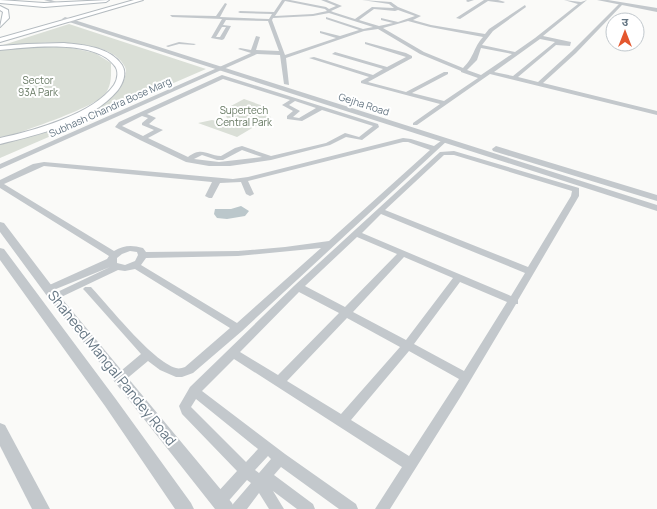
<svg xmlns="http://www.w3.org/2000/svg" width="657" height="509" font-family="Manrope,'Noto Sans Devanagari',sans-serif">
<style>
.green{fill:#dadfd7}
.water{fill:#bbc7cb}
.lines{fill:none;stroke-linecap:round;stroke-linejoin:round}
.secondary-casing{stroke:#b3babf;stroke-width:2}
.minor{fill:#c3c8cc;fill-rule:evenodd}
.tertiary{fill:#c3c8cc;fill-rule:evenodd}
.secondary{fill:#fff;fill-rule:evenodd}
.labels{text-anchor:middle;stroke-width:4;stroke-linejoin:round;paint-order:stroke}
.far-park-label{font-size:10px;fill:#687a64;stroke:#fff}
.far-street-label{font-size:10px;fill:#657683;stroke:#fff}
.near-street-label{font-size:14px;fill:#657683;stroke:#fff}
</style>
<rect width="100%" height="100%" fill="#fafaf8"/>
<!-- green -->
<g class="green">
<path d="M 69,24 L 206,69 L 0,158 L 0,144 C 32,137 124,111 126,71 C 126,67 123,64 121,61 C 100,36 29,43 0,46 Z"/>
<path d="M 62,46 L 95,53 L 111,63 C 111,75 112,83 106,93 C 97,107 28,129 10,136 L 0,137 L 0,50 L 18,47 Z"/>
<path d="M 244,99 L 266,107 L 259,112 L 271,117 L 237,137 L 198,123 L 212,120 L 221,122 L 227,118 L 226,116 L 230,114 L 225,112 L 229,107 Z"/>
</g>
<!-- water -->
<path class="water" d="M 241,206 L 249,211 L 245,216 L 227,219 L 217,218 L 214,214 L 215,209 L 231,209 Z"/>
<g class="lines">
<defs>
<g id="secondary">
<path d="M 0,0 L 44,3 L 109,0 L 106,2 L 44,7 L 0,3 Z"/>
<path d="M 134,0 L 143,0 L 0,42 L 0,38 Z"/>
<path d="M 0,6 L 8,10 L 9,18 L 0,27 L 3,12 L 0,10 Z"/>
<path d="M 64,43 C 84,45 110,47 122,65 C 127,73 123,83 118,90 C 90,123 40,134 0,144 L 0,138 C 33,131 94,114 114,85 C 118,79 119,70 114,65 C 94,39 30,47 0,50 L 0,46 L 27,44 Z"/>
</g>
</defs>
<!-- secondary casing -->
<use href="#secondary" class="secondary-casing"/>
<!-- minor -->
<g class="minor">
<path d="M 44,0 L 51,0 L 63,4 L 61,5 Z"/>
<path d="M 282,0 L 290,0 L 326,7 L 329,9 L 336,6 L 321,0 L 327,0 L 342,6 L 331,11 L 333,12 L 355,19 L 372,7 L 394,8 L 389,4 L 362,0 L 391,2 L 398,7 L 421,16 L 413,20 L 431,25 L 485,34 L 489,29 L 525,5 L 526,7 L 493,31 L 482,45 L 515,52 L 535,38 L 578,4 L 564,0 L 581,2 L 587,0 L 543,36 L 571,42 L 570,46 L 556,45 L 518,77 L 538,82 L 572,51 L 620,3 L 622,3 L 622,5 L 576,53 L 543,83 L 657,111 L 657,115 L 490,74 L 417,125 L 413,125 L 413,123 L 440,104 L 361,83 L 361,81 L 369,77 L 309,58 L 314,57 L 373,75 L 383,69 L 332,54 L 335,52 L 387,67 L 406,57 L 365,44 L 365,42 L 406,53 L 412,56 L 412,58 L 368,82 L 406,92 L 444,72 L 448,72 L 448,74 L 412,93 L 444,101 L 478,78 L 461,72 L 461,71 L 420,54 L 378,29 L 364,31 L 286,58 L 289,85 L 284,84 L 280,55 L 257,54 L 0,169 L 0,164 L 251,53 L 238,49 L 240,48 L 251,50 L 256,36 L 260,37 L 256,50 L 279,51 L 268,21 L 226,20 L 223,25 L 231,26 L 224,39 L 222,40 L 211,38 L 222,19 L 172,17 L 170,15 L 216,16 L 225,3 L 227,4 L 220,17 L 269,19 L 272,14 L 240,13 L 238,12 L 240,11 L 274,12 ZM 285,1 L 325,9 L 327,11 L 313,14 L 275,16 ZM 374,9 L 395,11 L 398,10 L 415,16 L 398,22 L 381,18 L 381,20 L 393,23 L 379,26 L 359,20 ZM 329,13 L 373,27 L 363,29 L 326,17 L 326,19 L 359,30 L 340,36 L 320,31 L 320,33 L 336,38 L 285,55 L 272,20 L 273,18 L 313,16 ZM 408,21 L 430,27 L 483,37 C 473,48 475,56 463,68 L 424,52 L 383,28 ZM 222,27 L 226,27 L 220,37 L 216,37 ZM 540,39 L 555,42 L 513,76 L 494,72 ZM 481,48 L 512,54 L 481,75 L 467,70 L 477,60 Z"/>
<path d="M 467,0 L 474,0 L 468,2 L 466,1 Z"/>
<path d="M 484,0 L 498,0 L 505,2 L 503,3 L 488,1 L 460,19 L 456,18 Z"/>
<path d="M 179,42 L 196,44 L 194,45 L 179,44 L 168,47 L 166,46 Z"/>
<path d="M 222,75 L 378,124 L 379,127 L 362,140 L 346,137 L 330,145 L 271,160 L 230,166 L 209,166 L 186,162 L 140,140 L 115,127 L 119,122 ZM 223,79 L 290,100 L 282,105 L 293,111 L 287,116 L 287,119 L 302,121 L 322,110 L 373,126 L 359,137 L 345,133 L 326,143 L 271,156 L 242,146 L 235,148 L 221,156 C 207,156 203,146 188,157 L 148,138 L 163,130 L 149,124 L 156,118 L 147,114 ZM 295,101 L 316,108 L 299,118 L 293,117 L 300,111 L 289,105 ZM 142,116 L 148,118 L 142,123 L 142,125 L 154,130 L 143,136 L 122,126 ZM 242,150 L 262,157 L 219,162 L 194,159 L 202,155 L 217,160 L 223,160 Z"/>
<path d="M 403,138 L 411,139 L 434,146 L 445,138 L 448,140 L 242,331 L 193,373 L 182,377 L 176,377 L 160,370 L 148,361 L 124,381 L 120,383 L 116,381 L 114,378 L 116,375 L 141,354 L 85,291 L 83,289 L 85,287 L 91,287 C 109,306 152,361 176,368 C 179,369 182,368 185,367 L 230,328 L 135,269 L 125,271 L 118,270 L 57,299 L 51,299 L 49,297 L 51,295 L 110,267 L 51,291 L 45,291 L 43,289 L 45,287 L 107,259 L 109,256 L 0,188 L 0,180 L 33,164 L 44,162 L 233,179 L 248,177 ZM 403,142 L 408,142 L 430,150 L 329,241 L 285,247 L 238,251 L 146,252 L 143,248 C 132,245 124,245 114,251 L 4,184 L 44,166 L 212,182 L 205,196 L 209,198 L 212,198 L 220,183 L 241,182 L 246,194 L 250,196 L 254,194 L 248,181 ZM 321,248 L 237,323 L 141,265 L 146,258 L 238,256 ZM 130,251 L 137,252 L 138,255 L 135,261 L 125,265 L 117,263 L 117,258 L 122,254 Z"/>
<path d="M 454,151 L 579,188 L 579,196 L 518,300 L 518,304 L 516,304 L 461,396 L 390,509 L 375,509 L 402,467 L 234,359 L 202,391 L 285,454 L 356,504 L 358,509 L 339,509 L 281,467 L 274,475 L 313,504 L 315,509 L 297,509 L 273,491 L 284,509 L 269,509 L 259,493 L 247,509 L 231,509 L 233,504 L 251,483 L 247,480 L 225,505 L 220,507 L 215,505 L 213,500 L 215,495 L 237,471 L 182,414 L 179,406 L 190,387 L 295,285 L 440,152 ZM 444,155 L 454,155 L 572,191 L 571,196 L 528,267 L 385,210 ZM 381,214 L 525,273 L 511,296 L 362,233 ZM 357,237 L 397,254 L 345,307 L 305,286 ZM 404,257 L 453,278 L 406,340 L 353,312 ZM 460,282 L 507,302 L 464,371 L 414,344 ZM 299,292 L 339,313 L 278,375 L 240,352 ZM 347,318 L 400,347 L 341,414 L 287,381 ZM 409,351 L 459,379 L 409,456 L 351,420 ZM 196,399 L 258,449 L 246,462 L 191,407 ZM 268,456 L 271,459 L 259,473 L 255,470 Z"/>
</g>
<!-- tertiary -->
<g class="tertiary">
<path d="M 597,0 L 608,0 L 657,8 L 657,12 Z"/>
<path d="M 65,17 L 657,205 L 657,211 L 63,20 L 62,19 Z"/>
<path d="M 496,146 L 657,195 L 657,201 L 493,151 L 492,149 Z"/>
<path d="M 0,222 L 4,223 L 58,294 L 232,503 L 235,509 L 215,509 L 50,300 L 0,232 Z"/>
<path d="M 0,248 L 4,249 L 115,398 L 191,503 L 194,509 L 175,509 L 105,406 L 0,260 Z"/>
<path d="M 0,423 L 5,425 L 50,509 L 32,509 L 0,446 Z"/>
</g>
<!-- secondary -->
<use href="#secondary" class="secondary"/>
</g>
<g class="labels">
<!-- far-park labels -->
<g class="far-park-label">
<text x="38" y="84">Sector<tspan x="38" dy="12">93A Park</tspan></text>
<text x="244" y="114">Supertech<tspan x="244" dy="12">Central Park</tspan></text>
</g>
<!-- far-street labels -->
<g class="far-street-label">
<text transform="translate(364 104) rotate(18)" y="4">Gejha Road</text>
<text transform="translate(110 107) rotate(-24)" y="4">Subhash Chandra Bose Marg</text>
</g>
<!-- near-street labels -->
<g class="near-street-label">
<text transform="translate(112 368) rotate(51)" y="5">Shaheed Mangal Pandey Road</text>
</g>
</g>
<!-- north arrow -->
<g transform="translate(625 32)"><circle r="19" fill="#ffffff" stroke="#c1c8cd"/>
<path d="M0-3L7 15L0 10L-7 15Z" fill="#e4572e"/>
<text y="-6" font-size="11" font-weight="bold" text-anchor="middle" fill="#657683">उ</text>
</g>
</svg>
